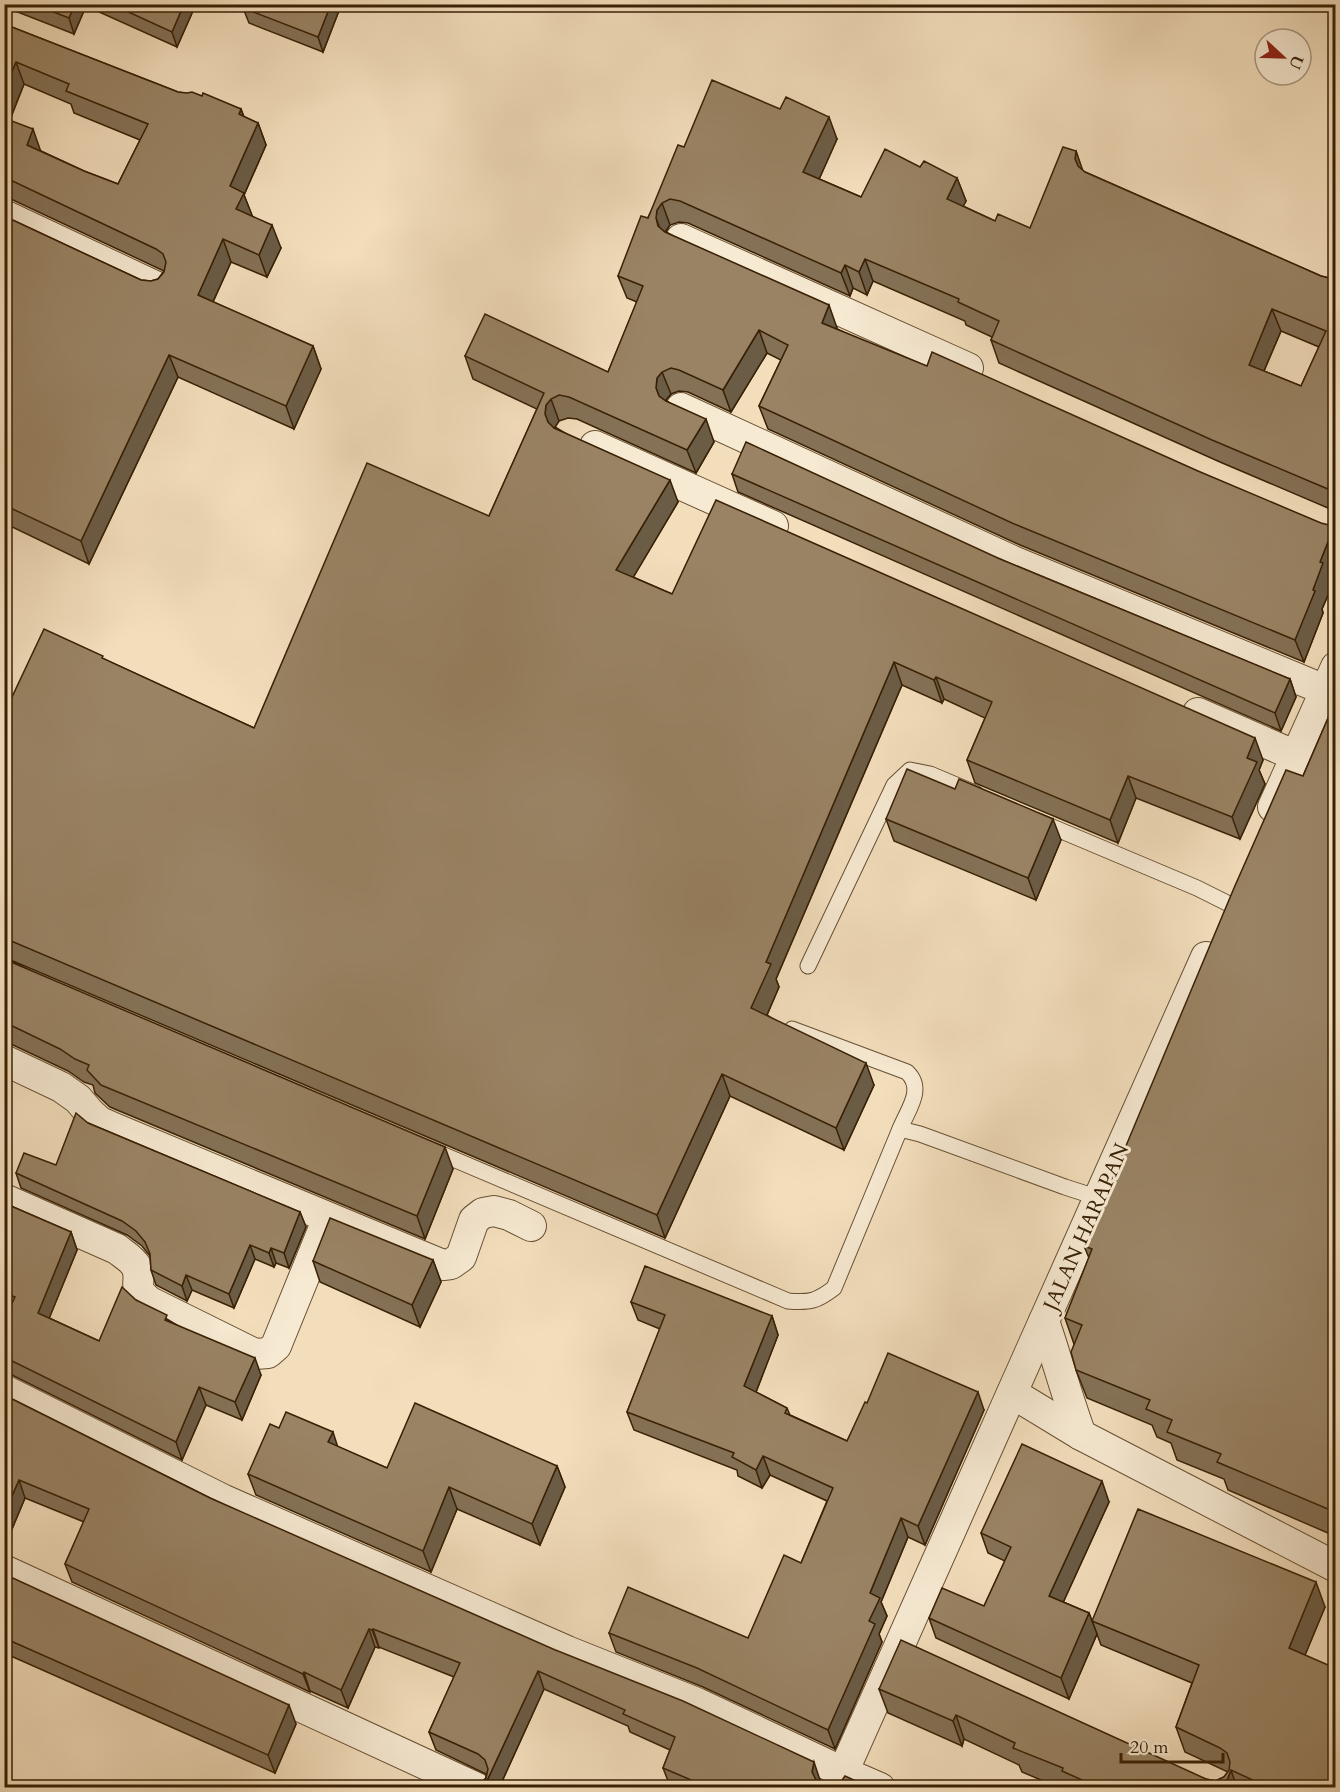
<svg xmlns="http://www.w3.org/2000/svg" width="1340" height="1792" font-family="Cardo,serif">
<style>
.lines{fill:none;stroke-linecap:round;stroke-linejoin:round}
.service-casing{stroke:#675032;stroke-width:17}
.minor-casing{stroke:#675032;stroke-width:32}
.service{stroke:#f7ead3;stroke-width:15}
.minor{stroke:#f7ead3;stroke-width:30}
.wall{fill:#847156;stroke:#382004;stroke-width:1.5;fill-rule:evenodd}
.shaded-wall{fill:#6b5c46;stroke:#382004;stroke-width:1.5}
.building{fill:#998364;stroke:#382004;stroke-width:1.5;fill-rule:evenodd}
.labels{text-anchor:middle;stroke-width:6;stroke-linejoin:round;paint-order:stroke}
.street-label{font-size:21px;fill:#382004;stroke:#f7ead3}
</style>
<rect width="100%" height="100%" fill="#f3debc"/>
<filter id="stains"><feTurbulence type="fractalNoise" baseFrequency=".00333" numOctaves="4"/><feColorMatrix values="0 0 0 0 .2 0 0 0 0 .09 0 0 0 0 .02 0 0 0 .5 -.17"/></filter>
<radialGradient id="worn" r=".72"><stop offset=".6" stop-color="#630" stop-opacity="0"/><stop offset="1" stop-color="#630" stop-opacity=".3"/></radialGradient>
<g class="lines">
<defs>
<g id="service">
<path d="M 1038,821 L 1197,888 L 1229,904"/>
<path d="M 808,966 L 894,785 L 910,770 L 930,774 L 975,793"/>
<path d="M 792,1029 L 907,1072 C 925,1089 908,1109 900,1129"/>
<path d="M 432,1150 L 788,1301 C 810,1303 817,1301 834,1288 L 900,1129 L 920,1134 L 1065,1187 L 1099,1198"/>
</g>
<g id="minor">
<path d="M 4,215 L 157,287"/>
<path d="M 681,239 L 968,368"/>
<path d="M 681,408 L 1013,561 L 1325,690"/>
<path d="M 595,446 L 773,526"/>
<path d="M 1198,713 L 1296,756"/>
<path d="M 1273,807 L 1336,667"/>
<path d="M 4,1060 L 61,1087 L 78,1099 L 89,1112 L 100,1122 L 116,1129 L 443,1265 L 451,1264 L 461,1257 L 474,1220 L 483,1213 L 494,1211 L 509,1215 L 531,1226"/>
<path d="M 4,1199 L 117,1249 C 123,1254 132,1259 136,1266 C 144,1282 129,1286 150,1302 L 255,1354 L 268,1353 L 276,1346 L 328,1218"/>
<path d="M 1044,1321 C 1057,1359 1067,1397 1081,1435"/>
<path d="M 4,1390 L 224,1500 L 567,1651 L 697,1703 L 843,1772 L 880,1788"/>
<path d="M 1012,1393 L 1081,1435 L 1336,1567"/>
<path d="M 4,1570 L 477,1788"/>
<path d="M 836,1788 L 1206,957"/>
</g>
</defs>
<!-- service casing -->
<use href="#service" class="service-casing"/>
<!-- minor casing -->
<use href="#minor" class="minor-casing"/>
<!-- service -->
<use href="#service" class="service"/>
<!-- minor -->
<use href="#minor" class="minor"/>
</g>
<!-- wall -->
<g class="wall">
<path d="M 4,4 L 196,4 L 177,47 L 86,6 L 74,34 L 10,9 L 4,8 Z"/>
<path d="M 243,8 L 340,8 L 323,52 L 249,23 Z"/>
<path d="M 4,24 L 178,92 L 202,96 L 241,109 L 244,117 L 258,123 L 266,145 L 244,195 L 252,216 L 281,248 L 267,277 L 231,262 L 213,302 L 313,346 L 321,369 L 294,429 L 178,377 L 89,564 L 4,523 L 4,216 L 141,280 L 151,281 L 158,279 L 164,271 L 11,199 L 4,198 ZM 24,84 L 71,104 L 74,113 L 140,140 L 118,184 L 84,171 L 41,151 L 10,120 Z"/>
<path d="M 837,139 L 819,179 L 861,197 L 920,167 L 957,178 L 966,201 L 963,206 L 995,221 L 1030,228 L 1076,151 L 1082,170 L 1085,172 L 1321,276 L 1329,278 L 1335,275 L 1335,511 L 1220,462 L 999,363 L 991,340 L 992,337 L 966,325 L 965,321 L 873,281 L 867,295 L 853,288 L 850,296 L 688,223 L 679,222 L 670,225 L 666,232 L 837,328 L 837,329 L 1330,581 L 1332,586 L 1322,609 L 1323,613 L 1304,662 L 1020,545 L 768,429 L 759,406 L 781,360 L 767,353 L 731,412 L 688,392 L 679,391 L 671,394 L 666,400 L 714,442 L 696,473 L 577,419 L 568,418 L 559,421 L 555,427 L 678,502 L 633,577 L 672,594 L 1263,760 L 1259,770 L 1265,784 L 1240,839 L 1136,798 L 1118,843 L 975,783 L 967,760 L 985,718 L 944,699 L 942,703 L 902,685 L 776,979 L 779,987 L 767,1015 L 874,1085 L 844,1150 L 730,1096 L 665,1238 L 13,961 L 10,961 L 453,1169 L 425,1239 L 110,1107 L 95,1093 L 93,1085 L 84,1082 L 68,1071 L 11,1044 L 4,1043 L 4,714 L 104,659 L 254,728 L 489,516 L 537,409 L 473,379 L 465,356 L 608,372 L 637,302 L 627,298 L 618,276 L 684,147 ZM 1281,331 L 1319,347 L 1301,386 L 1264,371 Z"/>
<path d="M 732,474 L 1000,559 L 1290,679 L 1296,697 L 1281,731 L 738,492 Z"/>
<path d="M 1335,702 L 1335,1536 L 1228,1490 L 1224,1479 L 1177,1460 L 1171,1443 L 1157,1437 L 1152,1425 L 1087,1398 L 1076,1370 L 1074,1344 L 1065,1318 L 1089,1258 L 1084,1246 L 1303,776 Z"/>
<path d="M 886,819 L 1061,840 L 1036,900 L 894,841 Z"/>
<path d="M 88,1123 L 300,1212 L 306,1227 L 289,1268 L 276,1263 L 274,1267 L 255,1259 L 234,1308 L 192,1290 L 187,1301 L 156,1285 L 151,1270 L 150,1256 L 142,1246 L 127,1235 L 21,1188 L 16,1173 L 56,1165 Z"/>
<path d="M 4,1203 L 71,1232 L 77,1250 L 49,1318 L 99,1341 L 136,1300 L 170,1321 L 261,1375 L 242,1420 L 206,1405 L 182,1460 L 12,1375 L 4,1373 L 4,1320 L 10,1309 L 9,1308 L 4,1306 Z"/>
<path d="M 433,1260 L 441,1282 L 420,1327 L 320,1282 L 313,1261 Z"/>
<path d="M 631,1302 L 772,1316 L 778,1335 L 756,1392 L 787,1408 L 790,1415 L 847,1441 L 867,1403 L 984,1410 L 925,1545 L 908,1537 L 881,1602 L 887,1616 L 879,1634 L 882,1642 L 835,1749 L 703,1687 L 616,1652 L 609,1633 L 748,1638 L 801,1563 L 827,1501 L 770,1475 L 762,1488 L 738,1476 L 737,1470 L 634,1430 L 627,1412 L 660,1329 L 638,1320 Z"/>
<path d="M 4,1395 L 210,1498 L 820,1780 L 820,1784 L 822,1785 L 832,1787 L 867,1786 L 878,1788 L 673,1788 L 670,1786 L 663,1768 L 670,1750 L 630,1732 L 628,1726 L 544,1689 L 499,1788 L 471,1787 L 480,1784 L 486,1778 L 486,1774 L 436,1750 L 429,1732 L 454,1677 L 379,1647 L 379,1648 L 375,1647 L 348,1708 L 310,1691 L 310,1692 L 72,1582 L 65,1564 L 84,1522 L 25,1498 L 4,1548 Z"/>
<path d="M 279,1428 L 338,1447 L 387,1468 L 557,1466 L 565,1487 L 540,1545 L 457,1509 L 431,1572 L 256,1495 L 248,1474 Z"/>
<path d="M 1109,1502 L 1063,1602 L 1089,1613 L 1097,1634 L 1069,1699 L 936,1638 L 929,1618 L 984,1606 L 1005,1561 L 988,1553 L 981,1533 Z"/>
<path d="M 4,1574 L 296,1724 L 275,1773 L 4,1653 Z"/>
<path d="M 1325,1607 L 1305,1655 L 1335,1788 L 1060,1788 L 1022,1772 L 1019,1765 L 964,1739 L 962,1746 L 888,1713 L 879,1689 L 1206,1779 L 1215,1781 L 1224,1777 L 1228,1772 L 1185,1752 L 1176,1727 L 1192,1683 L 1101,1645 L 1092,1621 Z"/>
</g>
<!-- shaded-wall -->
<g class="shaded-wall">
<path d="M 75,4 L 85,4 L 86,6 L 74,34 L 69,18 Z"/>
<path d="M 184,4 L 196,4 L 177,47 L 172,32 Z"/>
<path d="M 331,4 L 339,4 L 340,8 L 323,52 L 318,37 Z"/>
<path d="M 16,62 L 24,84 L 4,134 L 4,90 Z"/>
<path d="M 241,109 L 249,131 L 239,114 Z"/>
<path d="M 829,117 L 837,139 L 812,195 L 803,172 Z"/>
<path d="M 258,123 L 266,145 L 244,195 L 252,215 L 244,232 L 236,209 L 230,186 Z"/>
<path d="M 33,129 L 41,152 L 27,145 Z"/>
<path d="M 1076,151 L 1084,174 L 1083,181 L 1075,159 Z"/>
<path d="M 957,178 L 966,201 L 955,222 L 947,199 Z"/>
<path d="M 662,203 L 670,225 L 665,232 L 664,240 L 656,218 L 657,210 Z"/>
<path d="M 272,225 L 281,248 L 267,277 L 259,255 Z"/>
<path d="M 223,239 L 231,262 L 206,317 L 198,295 Z"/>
<path d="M 865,259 L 873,281 L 867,295 L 859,272 Z"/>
<path d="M 845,265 L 853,288 L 850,296 L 841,273 Z"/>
<path d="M 829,305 L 837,328 L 830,346 L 822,323 Z"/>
<path d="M 1272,309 L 1281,331 L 1257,387 L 1249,365 Z"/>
<path d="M 759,330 L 767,353 L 731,412 L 723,390 Z"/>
<path d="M 313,346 L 321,369 L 294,429 L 286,406 Z"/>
<path d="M 169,355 L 178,377 L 89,564 L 81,541 Z"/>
<path d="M 662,372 L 671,394 L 666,400 L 664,410 L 656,388 L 657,378 Z"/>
<path d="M 551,399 L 559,421 L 555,427 L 553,436 L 545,414 L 546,405 Z"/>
<path d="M 706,419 L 714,442 L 696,473 L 687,450 Z"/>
<path d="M 670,480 L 678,502 L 624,593 L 616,570 Z"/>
<path d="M 1335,524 L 1335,567 L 1330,581 L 1332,586 L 1322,609 L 1323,613 L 1304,662 L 1295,640 L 1313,590 L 1320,562 Z"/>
<path d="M 894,662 L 902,685 L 776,979 L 779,987 L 760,1031 L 751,1008 L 766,962 Z"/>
<path d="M 936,677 L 944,699 L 942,703 L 934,680 Z"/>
<path d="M 1290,679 L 1296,697 L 1281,731 L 1275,713 Z"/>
<path d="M 1255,738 L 1263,760 L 1259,770 L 1265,784 L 1240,839 L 1232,817 L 1247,758 Z"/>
<path d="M 1128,776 L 1136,798 L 1118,843 L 1110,820 Z"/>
<path d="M 1053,819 L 1061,840 L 1036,900 L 1028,878 Z"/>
<path d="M 866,1063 L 874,1085 L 844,1150 L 836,1128 Z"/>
<path d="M 722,1074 L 730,1096 L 665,1238 L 657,1215 Z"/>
<path d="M 445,1147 L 453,1169 L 425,1239 L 417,1216 Z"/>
<path d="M 300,1212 L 306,1227 L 289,1268 L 284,1253 Z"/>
<path d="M 71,1232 L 77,1250 L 44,1331 L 38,1313 Z"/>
<path d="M 250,1245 L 255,1259 L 234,1308 L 229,1294 Z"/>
<path d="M 271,1248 L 276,1263 L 274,1267 L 269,1253 Z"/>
<path d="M 433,1260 L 441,1282 L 420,1327 L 412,1305 Z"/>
<path d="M 186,1275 L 192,1290 L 187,1301 L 182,1286 Z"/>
<path d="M 772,1316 L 778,1335 L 751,1405 L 744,1386 Z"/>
<path d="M 255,1358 L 261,1375 L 242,1420 L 235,1402 Z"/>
<path d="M 199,1387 L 206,1405 L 182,1460 L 176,1442 Z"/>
<path d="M 978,1392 L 984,1410 L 925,1545 L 918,1526 Z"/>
<path d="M 333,1432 L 340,1454 L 328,1442 Z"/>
<path d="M 763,1456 L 770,1475 L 762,1488 L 756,1470 Z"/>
<path d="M 557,1466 L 565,1487 L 540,1545 L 532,1524 Z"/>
<path d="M 19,1480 L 25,1498 L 4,1548 L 4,1514 Z"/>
<path d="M 1102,1481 L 1109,1502 L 1057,1616 L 1049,1596 Z"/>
<path d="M 449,1487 L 457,1509 L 431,1572 L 423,1551 Z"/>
<path d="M 901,1518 L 908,1537 L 881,1602 L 887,1616 L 879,1634 L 882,1642 L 835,1749 L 828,1730 L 869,1621 L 870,1593 Z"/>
<path d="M 1316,1582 L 1325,1607 L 1298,1672 L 1289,1648 Z"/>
<path d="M 1089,1613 L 1097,1634 L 1069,1699 L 1061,1678 Z"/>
<path d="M 369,1629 L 375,1647 L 348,1708 L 341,1690 Z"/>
<path d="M 373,1629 L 379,1647 L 379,1648 L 372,1630 Z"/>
<path d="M 538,1671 L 544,1689 L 499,1788 L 486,1788 L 485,1785 Z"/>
<path d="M 304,1672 L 310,1691 L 310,1692 L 303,1674 Z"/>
<path d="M 289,1705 L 296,1724 L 275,1773 L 268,1755 Z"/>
<path d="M 956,1715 L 964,1739 L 962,1746 L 953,1721 Z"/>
<path d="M 814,1762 L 820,1780 L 819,1788 L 812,1772 Z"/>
<path d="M 1231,1770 L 1237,1788 L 1224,1788 Z"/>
</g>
<!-- building -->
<g class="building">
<path d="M 33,4 L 75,4 L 69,18 Z"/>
<path d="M 111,4 L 184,4 L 172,32 Z"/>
<path d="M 245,4 L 331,4 L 318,37 L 243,8 Z"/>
<path d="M 4,24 L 178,92 L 187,93 L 192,92 L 202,96 L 203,93 L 241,109 L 239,114 L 258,123 L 230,186 L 244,193 L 236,209 L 272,225 L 259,255 L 223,239 L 198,295 L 313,346 L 286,406 L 169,355 L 81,541 L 4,505 L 4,216 L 141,280 L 151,281 L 158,279 L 164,272 L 166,262 L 163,254 L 156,249 L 4,177 L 4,118 L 33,129 L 27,145 L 84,171 L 118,184 L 148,124 L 66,91 L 69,84 L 16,62 L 4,90 Z"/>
<path d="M 712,80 L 780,109 L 786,97 L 829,117 L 803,172 L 861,197 L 885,149 L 920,167 L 924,161 L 957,178 L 947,199 L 995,221 L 998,214 L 1030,228 L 1063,147 L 1076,151 L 1075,159 L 1078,166 L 1085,172 L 1321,276 L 1329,278 L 1335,275 L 1335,492 L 1212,440 L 991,340 L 999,321 L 958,302 L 959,299 L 865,259 L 859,272 L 845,265 L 841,273 L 680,201 L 670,199 L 662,203 L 657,210 L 656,218 L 658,226 L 665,232 L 829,305 L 822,323 L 927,366 L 932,352 L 1198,471 L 1321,523 L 1329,525 L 1335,522 L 1335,524 L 1320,562 L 1323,563 L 1313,590 L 1315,591 L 1295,640 L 1012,523 L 759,406 L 788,345 L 759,330 L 723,390 L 679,370 L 671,368 L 662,372 L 657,378 L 656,388 L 659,396 L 666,401 L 706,419 L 687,450 L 569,397 L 559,395 L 551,399 L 546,405 L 545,414 L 548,422 L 554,428 L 670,480 L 616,570 L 672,594 L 716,500 L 1255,738 L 1247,758 L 1257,762 L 1232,817 L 1128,776 L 1110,820 L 967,760 L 992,702 L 936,677 L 934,680 L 894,662 L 766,962 L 771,964 L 751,1008 L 866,1063 L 836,1128 L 722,1074 L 657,1215 L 4,938 L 4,714 L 44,629 L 103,656 L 102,658 L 254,728 L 367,463 L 489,516 L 544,393 L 465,356 L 485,314 L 608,372 L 643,286 L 618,276 L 641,216 L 648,218 L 678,145 L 684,147 ZM 1272,309 L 1326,331 L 1301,386 L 1249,365 Z"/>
<path d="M 746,442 L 1000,559 L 1290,679 L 1275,713 L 732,474 Z"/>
<path d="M 1335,702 L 1335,1512 L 1217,1462 L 1221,1454 L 1167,1432 L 1172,1420 L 1146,1409 L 1150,1400 L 1076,1370 L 1071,1352 L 1082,1325 L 1065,1318 L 1092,1249 L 1084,1246 L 1234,888 L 1286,770 L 1303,776 Z"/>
<path d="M 907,769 L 955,789 L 959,779 L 1053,819 L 1028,878 L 886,819 Z"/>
<path d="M 4,959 L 445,1147 L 417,1216 L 101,1085 L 87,1070 L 89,1065 L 75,1059 L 60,1049 L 4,1022 Z"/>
<path d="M 76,1113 L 88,1123 L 300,1212 L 284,1253 L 271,1248 L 269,1253 L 250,1245 L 229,1294 L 186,1275 L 182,1286 L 151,1270 L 150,1254 L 145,1242 L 136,1231 L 122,1221 L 16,1173 L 24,1153 L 56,1165 Z"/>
<path d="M 4,1203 L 71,1232 L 38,1313 L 99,1341 L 122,1287 L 136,1300 L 167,1315 L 165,1320 L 255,1358 L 235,1402 L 199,1387 L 176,1442 L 4,1357 L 4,1320 L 15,1297 L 4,1293 Z"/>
<path d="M 330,1218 L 433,1260 L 412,1305 L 313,1261 Z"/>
<path d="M 645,1266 L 772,1316 L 744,1386 L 787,1408 L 785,1413 L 847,1441 L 865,1402 L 867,1403 L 888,1353 L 978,1392 L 918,1526 L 901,1518 L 870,1593 L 880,1598 L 869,1621 L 875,1624 L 828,1730 L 697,1668 L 609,1633 L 628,1587 L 748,1638 L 784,1555 L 801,1563 L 833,1488 L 763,1456 L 756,1470 L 732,1457 L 734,1453 L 627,1412 L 665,1315 L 631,1302 Z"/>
<path d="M 4,1395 L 210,1498 L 553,1649 L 683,1701 L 814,1762 L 812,1772 L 816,1780 L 822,1785 L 832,1787 L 840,1783 L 845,1776 L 867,1786 L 878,1788 L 710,1788 L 663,1768 L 675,1737 L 623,1714 L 625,1710 L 538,1671 L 485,1785 L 490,1788 L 454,1788 L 457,1782 L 471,1787 L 480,1784 L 486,1778 L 488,1769 L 485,1760 L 478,1754 L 429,1732 L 460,1663 L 373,1629 L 372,1630 L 369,1629 L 341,1690 L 304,1672 L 303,1674 L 65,1564 L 89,1509 L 19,1480 L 4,1514 Z"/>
<path d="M 415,1403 L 557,1466 L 532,1524 L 449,1487 L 423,1551 L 248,1474 L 270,1424 L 279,1428 L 286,1412 L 333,1432 L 328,1442 L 387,1468 Z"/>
<path d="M 1022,1444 L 1102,1481 L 1049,1596 L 1089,1613 L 1061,1678 L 929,1618 L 942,1588 L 984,1606 L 1011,1547 L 981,1533 Z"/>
<path d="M 1138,1509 L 1316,1582 L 1289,1648 L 1335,1668 L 1335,1788 L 1270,1788 L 1231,1770 L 1224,1788 L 1100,1788 L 1062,1771 L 1063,1768 L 1013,1748 L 1015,1743 L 956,1715 L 953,1721 L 879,1689 L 901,1640 L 1206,1779 L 1215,1781 L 1224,1777 L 1229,1770 L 1230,1762 L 1227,1753 L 1220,1748 L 1176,1727 L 1199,1665 L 1092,1621 Z"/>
<path d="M 4,1574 L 289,1705 L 268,1755 L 4,1638 Z"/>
</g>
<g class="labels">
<!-- street labels -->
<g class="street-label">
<text transform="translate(1086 1227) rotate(-66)" y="7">JALAN HARAPAN</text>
</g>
</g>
<!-- margin -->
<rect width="1340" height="1792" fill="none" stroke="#f3debc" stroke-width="24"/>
<rect x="6" y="6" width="1328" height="1780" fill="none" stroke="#382004" stroke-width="3"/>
<rect x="12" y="12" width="1316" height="1768" fill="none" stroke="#382004" stroke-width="1.5"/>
<!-- north arrow -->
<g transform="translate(1283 57) rotate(112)"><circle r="28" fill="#f7ead3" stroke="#ab9980" stroke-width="1.5"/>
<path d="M0-4.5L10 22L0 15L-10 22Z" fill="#8f2418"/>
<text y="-9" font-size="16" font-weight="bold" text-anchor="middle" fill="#382004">U</text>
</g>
<!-- scale -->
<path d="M1121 1753v9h102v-9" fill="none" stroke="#382004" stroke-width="3"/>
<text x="1130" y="1753" font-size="18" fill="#382004" stroke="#f7ead3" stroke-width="4.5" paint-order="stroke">20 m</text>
<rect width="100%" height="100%" filter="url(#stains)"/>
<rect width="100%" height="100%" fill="url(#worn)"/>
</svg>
